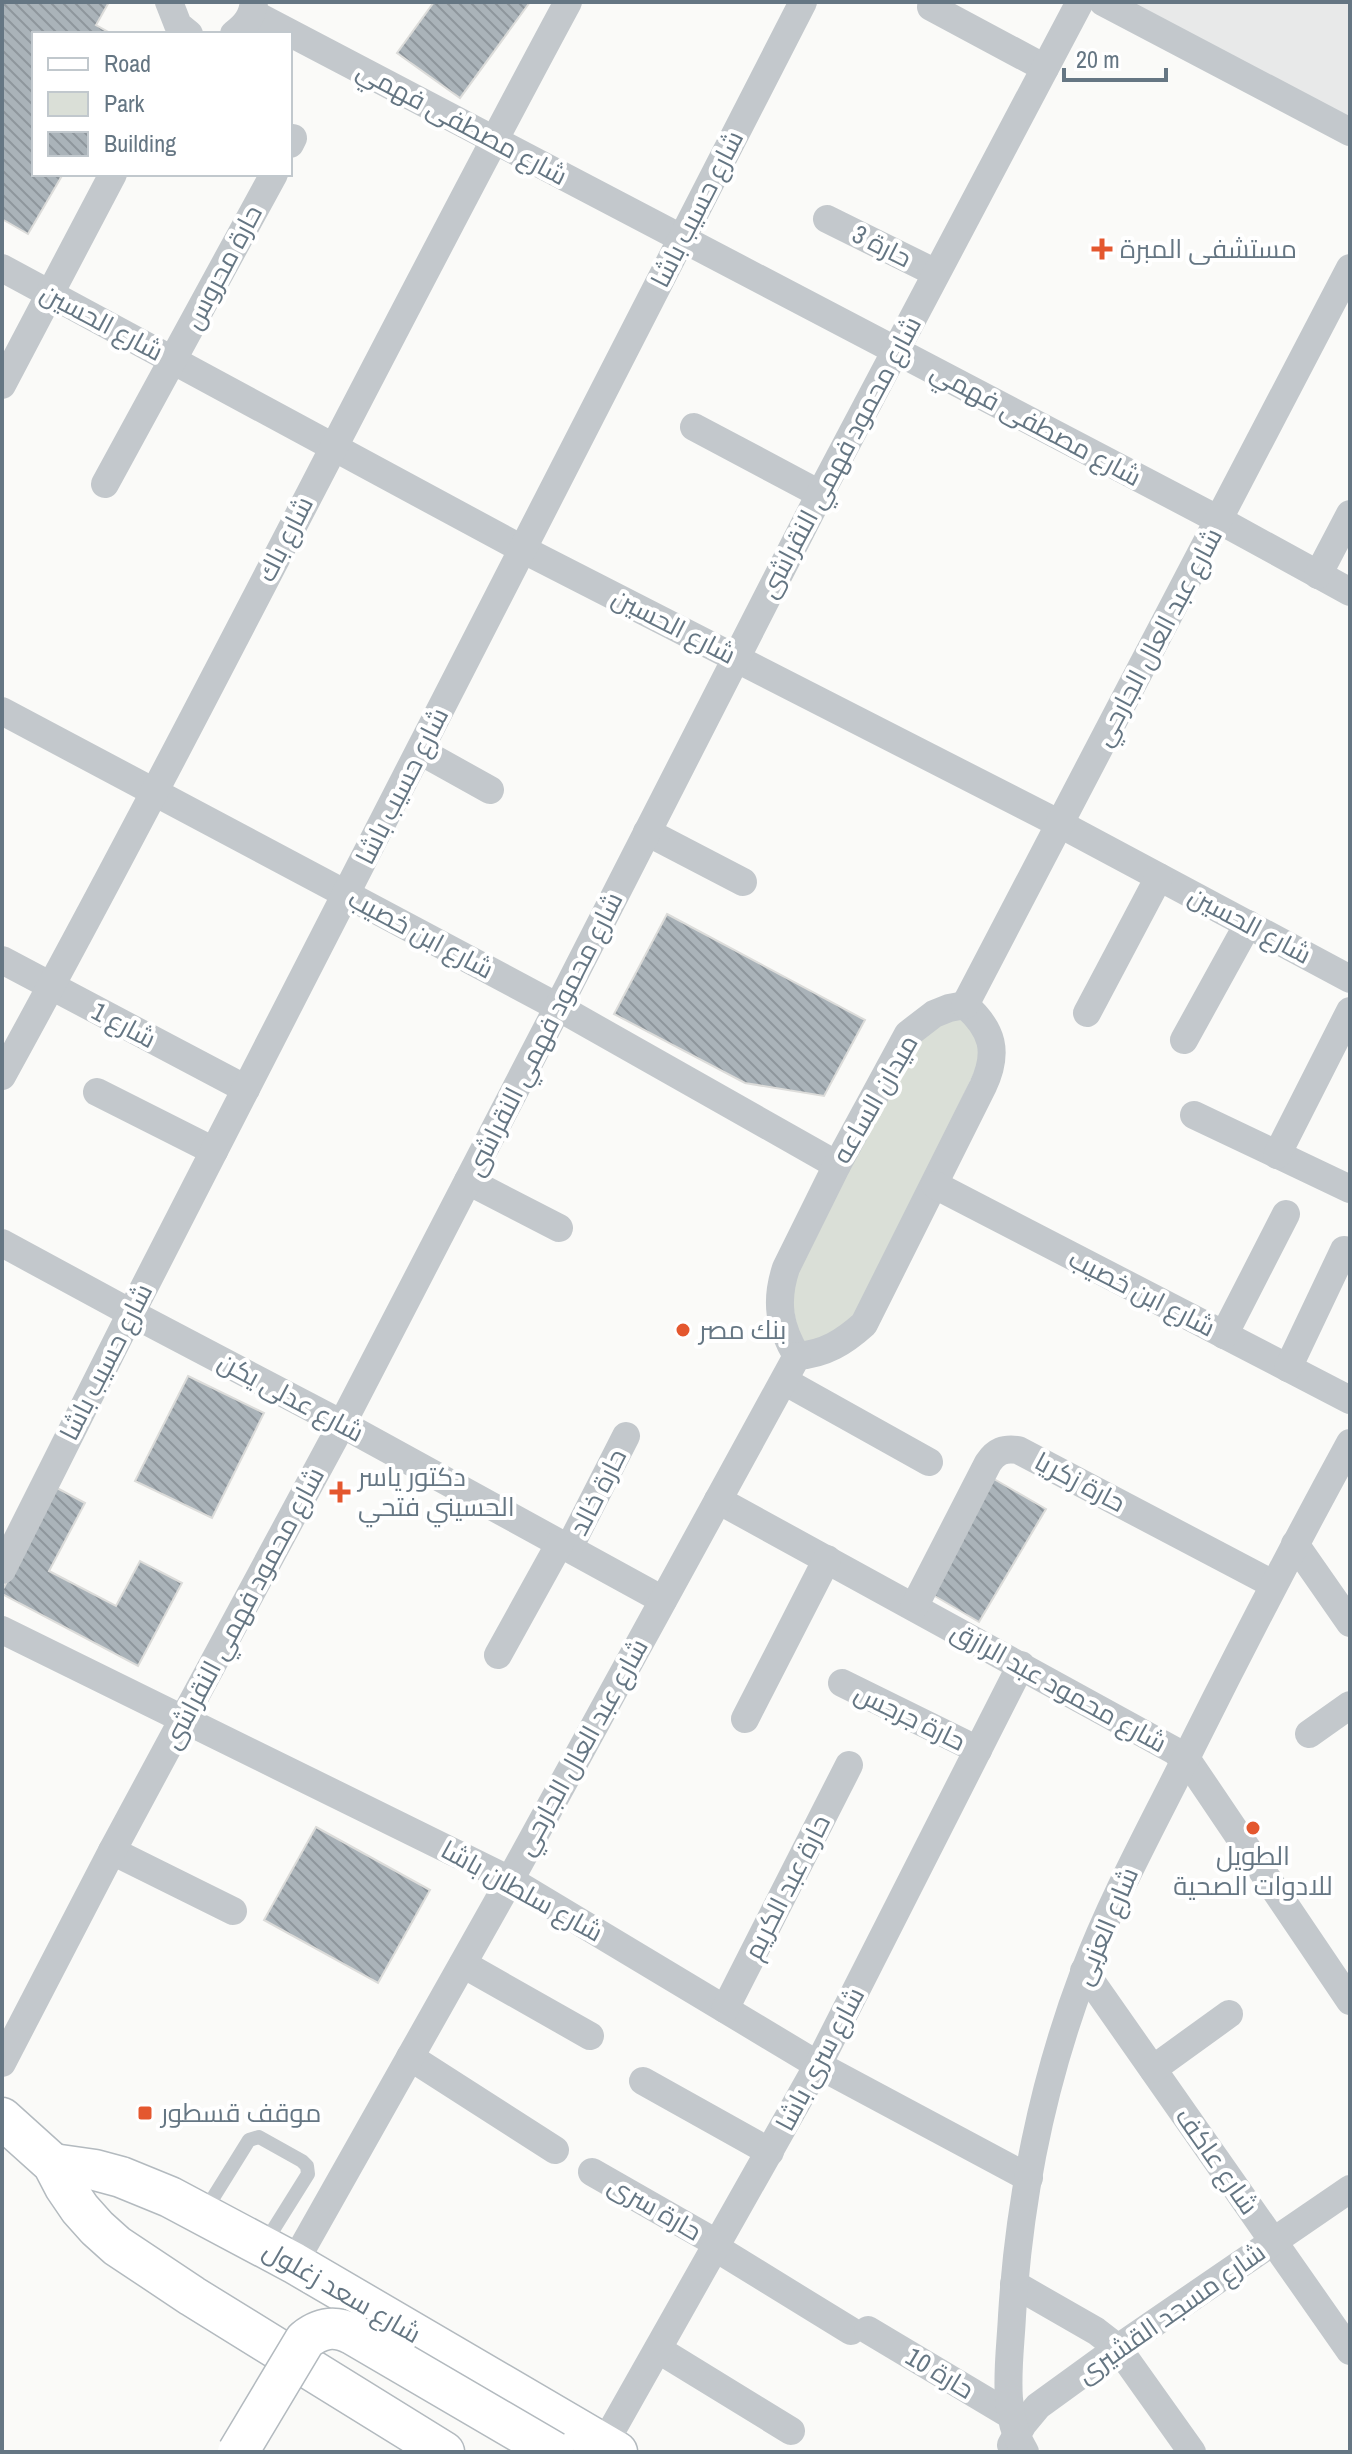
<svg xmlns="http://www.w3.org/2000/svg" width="1352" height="2454" font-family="'Archivo Narrow',Cairo,sans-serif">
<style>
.built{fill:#e8e9e9}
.green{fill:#dadfd7}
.building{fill:url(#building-back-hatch);stroke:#dcdcda;stroke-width:2}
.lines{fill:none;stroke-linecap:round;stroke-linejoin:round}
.secondary-casing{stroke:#b3babf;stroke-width:43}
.service{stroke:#c3c8cc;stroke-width:14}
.minor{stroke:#c3c8cc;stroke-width:28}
.secondary{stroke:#fff;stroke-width:40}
.secondary-bridge-casing{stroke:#b3babf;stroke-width:43;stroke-linecap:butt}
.secondary-bridge{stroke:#fff;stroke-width:40}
.poi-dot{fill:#e4572e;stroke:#fff;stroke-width:3}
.labels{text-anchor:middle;stroke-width:8;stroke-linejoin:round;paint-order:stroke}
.street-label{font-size:26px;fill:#657683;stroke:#fff}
.poi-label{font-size:26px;fill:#657683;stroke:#fff;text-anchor:start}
</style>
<defs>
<pattern id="building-back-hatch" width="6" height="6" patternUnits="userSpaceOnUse" patternTransform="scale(2)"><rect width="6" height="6" fill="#aab3b9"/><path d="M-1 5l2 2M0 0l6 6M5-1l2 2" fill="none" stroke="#8e969c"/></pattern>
</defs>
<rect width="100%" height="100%" fill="#fafaf8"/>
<!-- built -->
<path class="built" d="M 1109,2 L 1350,2 L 1350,129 Z"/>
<!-- green -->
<path class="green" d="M 961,1018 L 976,1031 L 982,1056 L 857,1317 L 843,1330 L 801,1346 L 790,1291 L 795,1269 L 920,1035 L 938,1022 Z"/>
<!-- building -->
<g class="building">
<path d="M 2,2 L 109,2 L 96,25 L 112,34 L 34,34 L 34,174 L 63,174 L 28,234 L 2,219 Z"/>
<path d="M 434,2 L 530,2 L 460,98 L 397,53 Z"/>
<path d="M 667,914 L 865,1020 L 824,1096 L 745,1083 L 614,1014 Z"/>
<path d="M 188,1376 L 264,1413 L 212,1518 L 135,1481 Z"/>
<path d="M 994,1479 L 1046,1509 L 979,1622 L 928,1592 Z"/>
<path d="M 57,1488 L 85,1503 L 49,1571 L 116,1606 L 140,1561 L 182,1583 L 138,1666 L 2,1594 L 2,1591 Z"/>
<path d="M 316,1827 L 430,1890 L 378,1983 L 264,1920 Z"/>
</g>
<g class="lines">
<defs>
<g id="secondary">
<path d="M 2,2118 L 53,2164 L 65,2187 L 80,2209 L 97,2228 L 117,2246 L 192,2296 L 444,2452"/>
<path d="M 53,2164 L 95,2170 L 121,2177 L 170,2197 L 294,2263 L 617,2452"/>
</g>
</defs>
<!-- secondary casing -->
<use href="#secondary" class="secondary-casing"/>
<!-- service -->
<path class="service" d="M 203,2214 L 249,2140 L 259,2137 L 302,2161 L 307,2166 L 308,2174 L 263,2246"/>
<!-- minor -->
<g class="minor">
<path d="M 169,2 L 178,25 L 189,34"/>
<path d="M 1103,2 L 1350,132"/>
<path d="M 931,7 L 1045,68"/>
<path d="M 252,13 L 1219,520 L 1350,592"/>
<path d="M 234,34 C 246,25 252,17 254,2"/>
<path d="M 290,144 L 293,138"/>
<path d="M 827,219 L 936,273"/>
<path d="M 2,268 L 524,550 L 1060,824 L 1350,979"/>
<path d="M 2,385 L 113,174"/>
<path d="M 694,427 L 820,494"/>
<path d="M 105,484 L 274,174"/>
<path d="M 1318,575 L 1350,514"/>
<path d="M 2,711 L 558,1007 L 837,1165"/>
<path d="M 420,751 L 490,790"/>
<path d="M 647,832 L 743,882"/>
<path d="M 2,960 L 246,1089"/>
<path d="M 965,1005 C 993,1030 999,1052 983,1086 L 864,1324 C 844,1342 825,1354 797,1356 C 779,1327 775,1301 786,1268 L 837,1165 L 908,1034 L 934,1014 L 949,1008 Z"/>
<path d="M 965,1005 L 1350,268"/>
<path d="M 1087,1013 L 1159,877"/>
<path d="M 1184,1040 L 1248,924"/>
<path d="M 2,1076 C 197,721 376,358 568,2"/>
<path d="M 97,1092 L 214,1151"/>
<path d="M 1194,1115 L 1350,1189"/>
<path d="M 1277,1155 L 1350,1011"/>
<path d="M 468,1181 L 559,1228"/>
<path d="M 935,1185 L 1350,1400"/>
<path d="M 2,1243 L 131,1313 L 342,1424 L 663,1600"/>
<path d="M 1224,1335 L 1286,1214"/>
<path d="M 1288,1368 L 1344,1250"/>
<path d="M 784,1381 L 929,1462"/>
<path d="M 718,1500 L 1175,1751 L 1192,1767 L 1350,2001"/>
<path d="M 1295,1544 L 1350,1623"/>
<path d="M 569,1548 L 626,1436"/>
<path d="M 2,1570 L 131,1313 L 803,2"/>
<path d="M 914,1607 L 988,1463 C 996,1451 1004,1448 1018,1450 L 1273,1584"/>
<path d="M 2,1630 L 510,1880 L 818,2065 L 1029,2178"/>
<path d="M 498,1655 L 560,1543"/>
<path d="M 842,1683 L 978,1750"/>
<path d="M 745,1719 L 827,1559"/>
<path d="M 1309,1734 L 1350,1705"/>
<path d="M 112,1851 L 233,1911"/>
<path d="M 463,1964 L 590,2036"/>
<path d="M 1084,1971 L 1350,2351"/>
<path d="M 725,2009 L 849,1765"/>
<path d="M 410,2057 L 555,2150"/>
<path d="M 2,2063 L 112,1851 L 342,1424 L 558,1007 L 820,494 L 1080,2"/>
<path d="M 1153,2069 L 1229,2014"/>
<path d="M 643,2081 L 770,2152"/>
<path d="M 592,2172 L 718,2244"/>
<path d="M 716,2248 L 851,2331"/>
<path d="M 294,2263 L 510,1880 L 797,1356"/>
<path d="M 1014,2284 L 1096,2331 L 1118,2348 L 1192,2452"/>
<path d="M 868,2330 L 1012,2416"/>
<path d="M 659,2350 L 791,2431"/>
<path d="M 604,2444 L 818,2065 L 1021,1665"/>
<path d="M 1011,2445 L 1023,2424 L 1038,2406 L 1118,2348 L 1350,2189"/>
<path d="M 1025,2452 C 1000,2412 1010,2360 1012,2316 C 1019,2200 1043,2081 1084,1973 C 1114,1894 1156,1819 1193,1744 C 1244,1642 1296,1542 1350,1443"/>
</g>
<!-- secondary -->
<use href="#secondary" class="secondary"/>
<defs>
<path id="secondary-bridge" d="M 238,2452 L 305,2340 C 320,2328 334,2325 352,2334 L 554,2452"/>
</defs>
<!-- secondary-bridge casing -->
<use href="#secondary-bridge" class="secondary-bridge-casing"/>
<!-- secondary-bridge -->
<use href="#secondary-bridge" class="secondary-bridge"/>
</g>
<!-- markers -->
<g class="poi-dot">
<path d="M1098 237h8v8h8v8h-8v8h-8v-8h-8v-8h8z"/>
<circle cx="683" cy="1330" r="8"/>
<path d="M336 1480h8v8h8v8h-8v8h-8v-8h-8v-8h8z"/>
<circle cx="1253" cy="1828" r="8"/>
<rect x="137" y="2105" width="16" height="16" rx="4"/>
</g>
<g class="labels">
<!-- street labels -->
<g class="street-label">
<text transform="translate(462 123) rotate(28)" y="9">شارع مصطفى فهمي</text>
<text transform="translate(697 209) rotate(-63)" y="9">شارع حسيب باشا</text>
<text transform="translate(882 246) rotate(27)" y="9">حارة 3</text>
<text transform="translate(223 267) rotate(-62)" y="9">حارة محروس</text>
<text transform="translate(102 322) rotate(28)" y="9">شارع الحسين</text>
<text transform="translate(1036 424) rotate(28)" y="9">شارع مصطفى فهمي</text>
<text transform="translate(840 457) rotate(-62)" y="9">شارع محمود فهمي النقراشى</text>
<text transform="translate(285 539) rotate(-63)" y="9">شارع باك</text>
<text transform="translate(674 626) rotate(27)" y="9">شارع الحسين</text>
<text transform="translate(1158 637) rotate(-62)" y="9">شارع عبد العال الجارحي</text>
<text transform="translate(402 786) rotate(-63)" y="9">شارع حسيب باشا</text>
<text transform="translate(1250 925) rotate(28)" y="9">شارع الحسين</text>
<text transform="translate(421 934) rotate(28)" y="9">شارع ابن خصيب</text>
<text transform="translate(124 1025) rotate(28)" y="9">شارع 1</text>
<text transform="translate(544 1034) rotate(-63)" y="9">شارع محمود فهمي النقراشى</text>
<text transform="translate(875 1099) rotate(-60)" y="9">ميدان الساعه</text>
<text transform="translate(1142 1293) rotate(27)" y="9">شارع ابن خصيب</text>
<text transform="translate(106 1362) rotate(-63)" y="9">شارع حسيب باشا</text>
<text transform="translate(291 1397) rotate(28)" y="9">شارع عدلى يكن</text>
<text transform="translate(1080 1482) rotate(28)" y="9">حارة زكريا</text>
<text transform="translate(598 1492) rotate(-63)" y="9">حارة خالد</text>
<text transform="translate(243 1608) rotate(-62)" y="9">شارع محمود فهمي النقراشى</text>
<text transform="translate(1059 1687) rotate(29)" y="9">شارع محمود عبد الرازق</text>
<text transform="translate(910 1717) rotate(26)" y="9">حارة جرجس</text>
<text transform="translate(582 1747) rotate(-61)" y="9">شارع عبد العال الجارحي</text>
<text transform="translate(787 1887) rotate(-63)" y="9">حارة عبد الكريم</text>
<text transform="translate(522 1891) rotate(29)" y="9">شارع سلطان باشا</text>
<text transform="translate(1106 1926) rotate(-67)" y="9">شارع العزبى</text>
<text transform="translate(820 2059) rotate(-62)" y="9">شارع سرى باشا</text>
<text transform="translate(1217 2161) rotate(55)" y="9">شارع عاكف</text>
<text transform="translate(655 2208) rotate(30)" y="9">حارة سرى</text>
<text transform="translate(342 2292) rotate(30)" y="9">شارع سعد زغلول</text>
<text transform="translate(1171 2313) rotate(-35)" y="9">شارع مسجد القشيرى</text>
<text transform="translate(940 2373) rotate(31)" y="9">حارة 10</text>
</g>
<!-- poi labels -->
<g class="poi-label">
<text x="1120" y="258">مستشفى المبرة</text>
<text x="699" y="1339">بنك مصر</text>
<text x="358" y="1486">دكتور ياسر<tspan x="358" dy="30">الحسيني فتحي</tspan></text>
<text x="1253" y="1865" text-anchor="middle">الطويل<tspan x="1253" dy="30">للادوات الصحية</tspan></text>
<text x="161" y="2122">موقف قسطور</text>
</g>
</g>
<!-- border -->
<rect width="1352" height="2454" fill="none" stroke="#657683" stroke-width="8"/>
<!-- legend -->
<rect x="32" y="32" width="260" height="144" fill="#ffffff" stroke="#c1c8cd" stroke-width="2"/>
<rect x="48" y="58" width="40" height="12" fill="#ffffff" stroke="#c1c8cd" stroke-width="2"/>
<text x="104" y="72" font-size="24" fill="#657683">Road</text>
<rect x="48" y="92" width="40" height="24" fill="#dadfd7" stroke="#c1c8cd" stroke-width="2"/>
<text x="104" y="112" font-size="24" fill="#657683">Park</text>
<rect x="48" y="132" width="40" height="24" fill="url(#building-back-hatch)" stroke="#c1c8cd" stroke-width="2"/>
<text x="104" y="152" font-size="24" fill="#657683">Building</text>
<!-- scale -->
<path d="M1064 68v12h102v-12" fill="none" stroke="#657683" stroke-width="4"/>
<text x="1076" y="68" font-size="24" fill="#657683" stroke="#ffffff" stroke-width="6" paint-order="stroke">20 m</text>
</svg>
